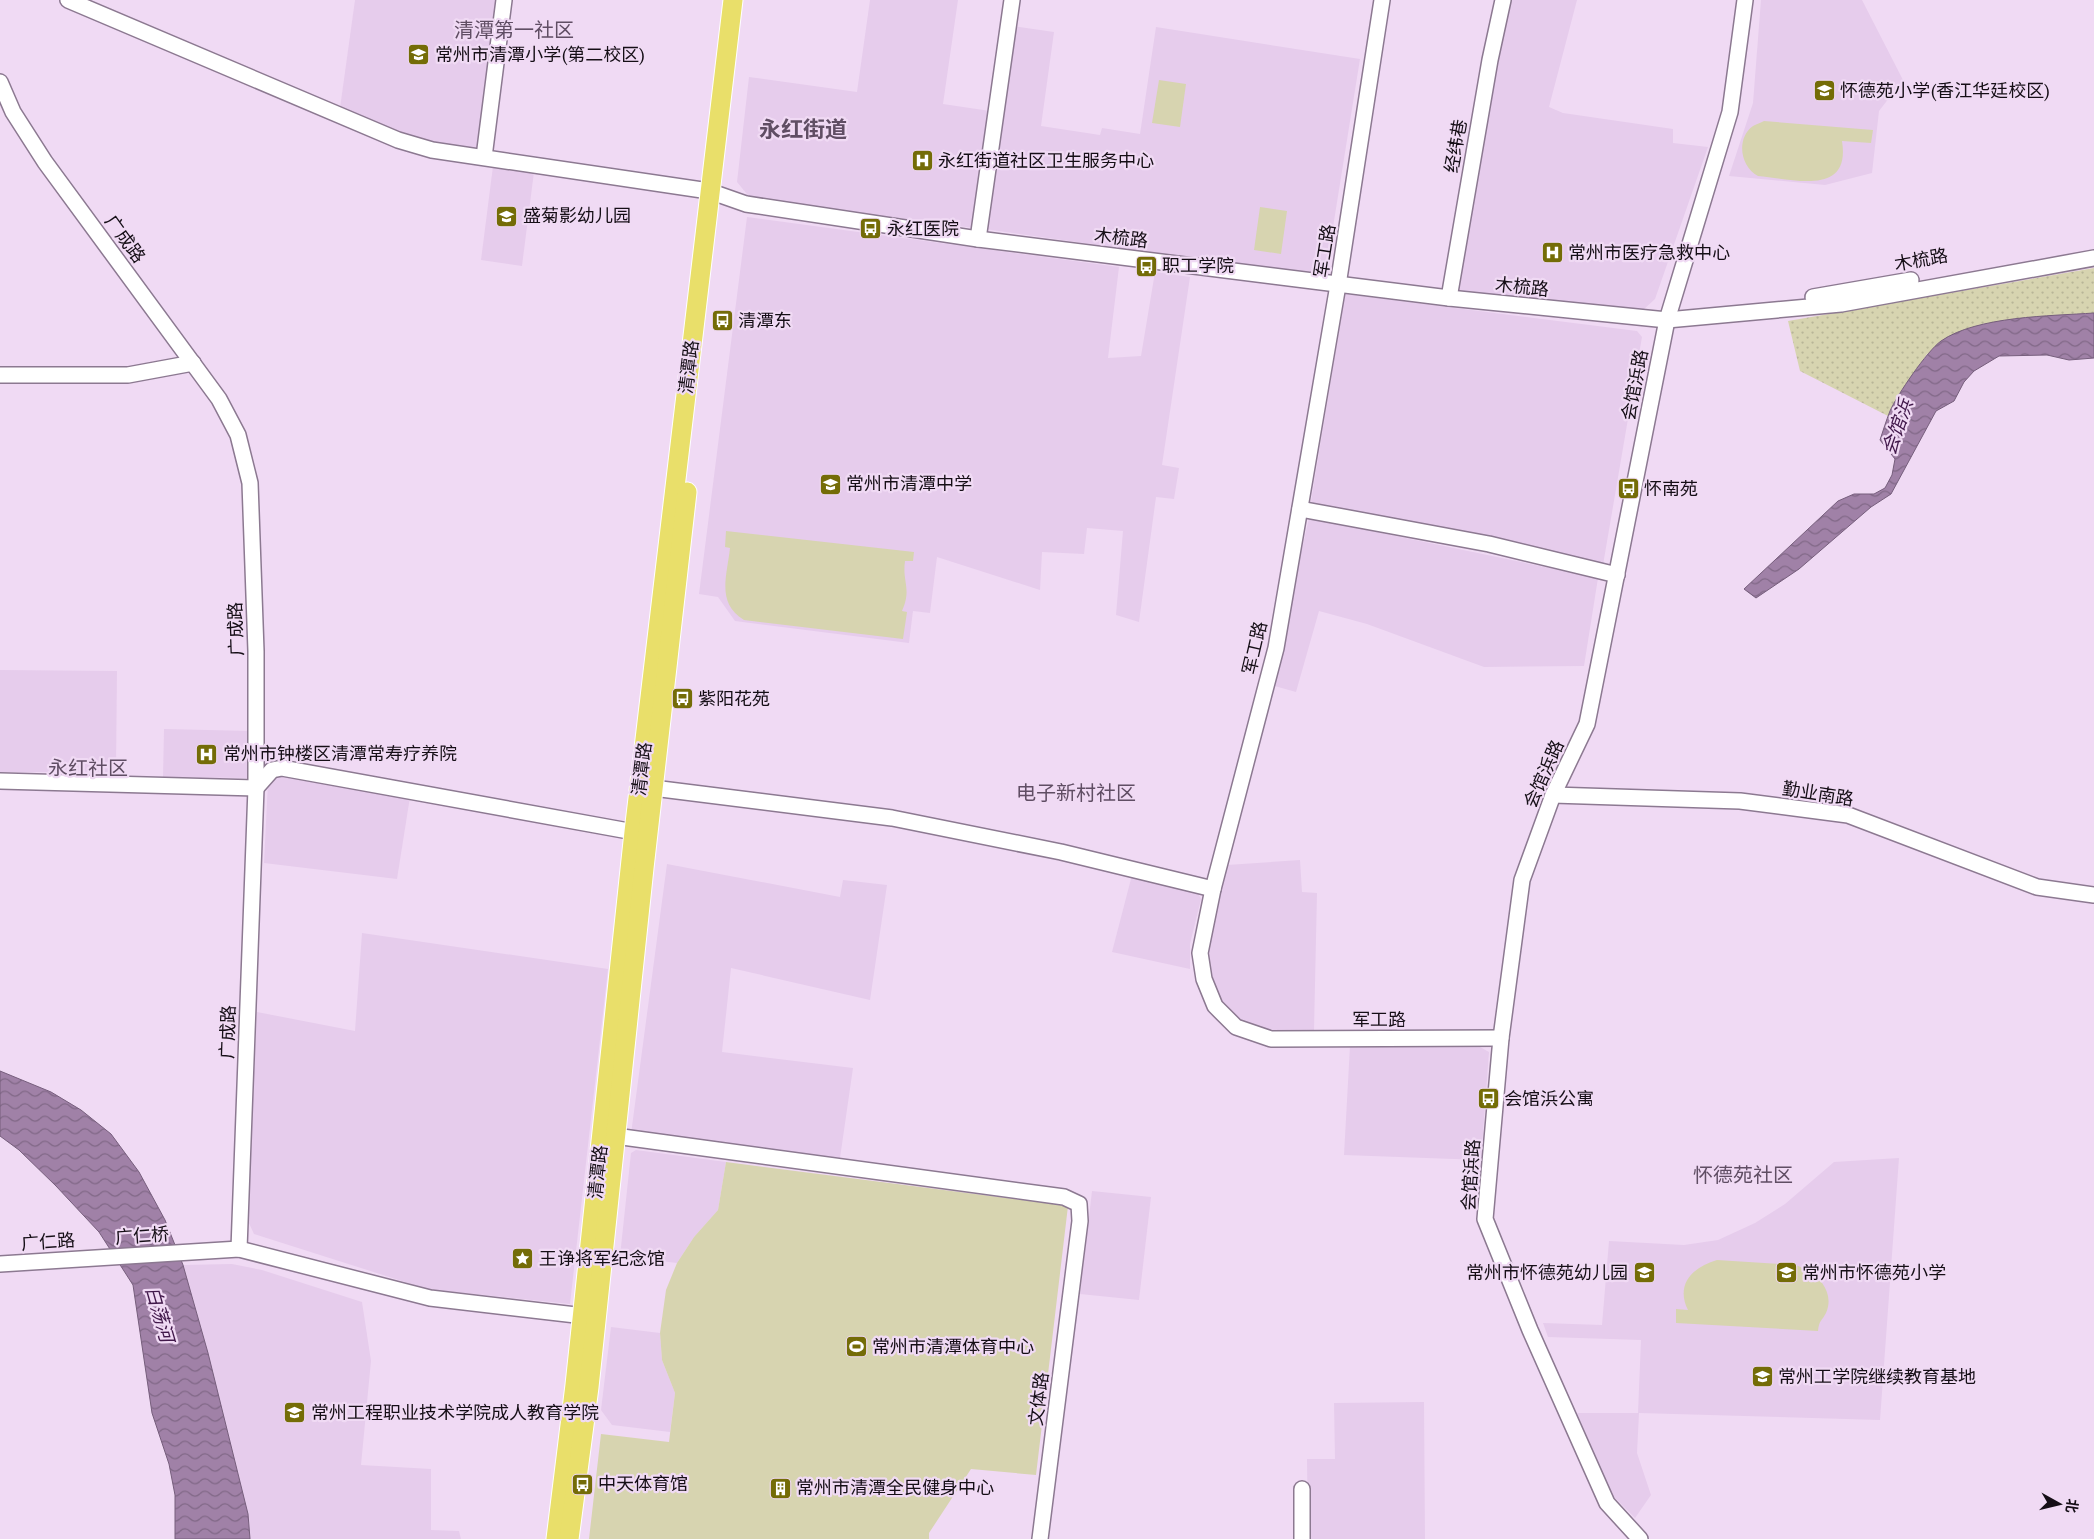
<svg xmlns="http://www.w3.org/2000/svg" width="2094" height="1539" font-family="'Crimson Pro','Noto Sans SC',serif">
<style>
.built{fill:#e6ccec}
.green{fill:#d7d4b0}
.park{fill:url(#park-dots)}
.water{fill:url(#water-waves);stroke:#765e7c}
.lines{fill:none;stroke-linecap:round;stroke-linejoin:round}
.minor-casing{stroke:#8c7991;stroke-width:18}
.major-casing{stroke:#fff;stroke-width:21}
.minor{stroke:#fff;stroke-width:15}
.major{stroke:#e9df6a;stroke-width:19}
.labels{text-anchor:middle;stroke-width:4.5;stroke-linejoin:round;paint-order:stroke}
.poi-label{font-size:18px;fill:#150e16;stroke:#f0daf4;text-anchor:start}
.street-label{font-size:18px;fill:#150e16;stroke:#f0daf4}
.water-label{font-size:19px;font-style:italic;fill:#41184a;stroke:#f0daf4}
.quarter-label{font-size:20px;fill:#604e64;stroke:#f0daf4}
.district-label{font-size:22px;font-weight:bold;fill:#604e64;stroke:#f0daf4}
</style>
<defs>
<pattern id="park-dots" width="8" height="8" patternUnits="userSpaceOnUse" patternTransform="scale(1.25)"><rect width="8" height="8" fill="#d7d4b0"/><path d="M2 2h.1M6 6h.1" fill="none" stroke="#b8b597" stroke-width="1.8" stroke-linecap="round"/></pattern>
<pattern id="water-waves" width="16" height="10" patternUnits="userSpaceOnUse" patternTransform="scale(1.25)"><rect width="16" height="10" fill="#a081a7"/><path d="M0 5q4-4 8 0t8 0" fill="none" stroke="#816887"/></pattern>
</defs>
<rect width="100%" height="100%" fill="#f0daf4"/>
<!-- built -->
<g class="built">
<path d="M 355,0 L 497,0 L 478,150 L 429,143 L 400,135 L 340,108 Z"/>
<path d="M 870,0 L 958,0 L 943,104 L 990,111 L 974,228 L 751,199 L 737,182 L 749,77 L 857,92 Z"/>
<path d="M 1508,0 L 1577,0 L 1549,107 L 1563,113 L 1673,129 L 1673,143 L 1708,147 L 1655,299 L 1643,310 L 1454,291 Z"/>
<path d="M 1761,0 L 1862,0 L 1903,80 L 1879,111 L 1872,173 L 1825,185 L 1729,176 L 1753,103 Z"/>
<path d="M 1013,26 L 1054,32 L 1041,126 L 1100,135 L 1102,128 L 1140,134 L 1156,27 L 1360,59 L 1325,277 L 985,229 Z"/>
<path d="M 493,166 L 534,172 L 522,266 L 481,260 Z"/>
<path d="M 747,217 L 1119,267 L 1108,358 L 1141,356 L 1155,272 L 1190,277 L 1162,465 L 1179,468 L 1174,499 L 1156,497 L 1139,622 L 1116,615 L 1123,531 L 1087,528 L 1084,554 L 1042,552 L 1040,590 L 937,557 L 930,613 L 913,611 L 909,643 L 735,621 L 718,597 L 699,594 Z"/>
<path d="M 1345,294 L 1637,331 L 1642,337 L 1603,565 L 1417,523 L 1315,506 L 1311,501 Z"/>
<path d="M 1309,518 L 1598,578 L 1584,666 L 1484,667 L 1367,624 L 1319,611 L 1296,692 L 1271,685 Z"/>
<path d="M 0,670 L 117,671 L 116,772 L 0,772 Z"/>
<path d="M 164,729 L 251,731 L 250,778 L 163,777 Z"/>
<path d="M 280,774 L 410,797 L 397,879 L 264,863 L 268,782 L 273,776 Z"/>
<path d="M 1300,860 L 1302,892 L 1317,893 L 1314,1030 L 1270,1030 L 1239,1022 L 1219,998 L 1207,957 L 1212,923 L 1227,865 Z"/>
<path d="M 667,864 L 840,897 L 843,880 L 887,885 L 870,1000 L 731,968 L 722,1052 L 853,1068 L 840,1158 L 631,1134 Z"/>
<path d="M 1132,875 L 1197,891 L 1201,899 L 1190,944 L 1190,969 L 1112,952 Z"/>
<path d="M 362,933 L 608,969 L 570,1304 L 427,1289 L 254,1234 L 247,1219 L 257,1012 L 355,1031 Z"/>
<path d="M 1350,1046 L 1480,1047 L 1489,1052 L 1481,1160 L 1344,1155 Z"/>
<path d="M 636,1150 L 726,1162 L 718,1210 L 694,1237 L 677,1263 L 620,1256 L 631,1153 Z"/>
<path d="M 1899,1158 L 1880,1420 L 1639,1413 L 1637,1453 L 1651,1495 L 1635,1518 L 1612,1495 L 1577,1413 L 1638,1413 L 1641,1340 L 1548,1337 L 1543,1323 L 1602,1325 L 1609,1241 L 1684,1245 L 1718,1240 L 1755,1223 L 1785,1204 L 1834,1162 Z"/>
<path d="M 1092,1191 L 1151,1197 L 1139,1300 L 1080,1294 Z"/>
<path d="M 232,1264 L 262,1270 L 362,1302 L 371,1361 L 361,1465 L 431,1469 L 431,1530 L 459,1531 L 461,1539 L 250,1539 L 248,1514 L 208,1353 L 183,1265 Z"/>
<path d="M 611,1327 L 660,1333 L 662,1360 L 675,1393 L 670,1432 L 612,1425 L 601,1410 Z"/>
<path d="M 1424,1402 L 1425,1539 L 1308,1539 L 1307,1459 L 1335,1459 L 1334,1403 Z"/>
</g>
<!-- green -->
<g class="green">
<path d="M 1159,80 L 1186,84 L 1180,127 L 1152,123 Z"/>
<path d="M 1764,121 L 1873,130 L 1871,143 L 1842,141 C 1851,197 1793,179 1758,176 C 1740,167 1736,138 1753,126 C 1756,124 1761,123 1764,121 Z"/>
<path d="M 1260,207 L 1287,211 L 1281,254 L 1254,250 Z"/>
<path d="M 726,531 L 914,552 L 913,561 L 905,561 C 902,582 912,589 902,611 L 907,612 L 903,639 L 744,620 C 716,603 727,576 730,548 L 725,547 Z"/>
<path d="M 726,1162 L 1068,1206 L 1036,1475 L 971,1469 L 929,1533 L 929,1539 L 589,1539 L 601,1434 L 669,1442 L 675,1393 L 662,1360 L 660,1333 L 666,1290 L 677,1263 L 694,1237 L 718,1210 Z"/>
<path d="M 1717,1260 L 1795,1265 C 1815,1271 1836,1290 1826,1313 C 1822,1321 1819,1320 1818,1331 L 1676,1323 L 1676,1309 L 1688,1310 C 1675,1284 1693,1267 1717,1260 Z"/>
</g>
<!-- park -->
<path class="park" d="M 2094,268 L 2094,313 L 2050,316 L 1982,324 L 1927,354 L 1890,411 L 1888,416 L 1800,371 L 1788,321 Z"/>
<!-- water -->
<g class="water">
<path d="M 2094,313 L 2094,358 L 2069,360 L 2047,355 L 1999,356 L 1974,371 L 1964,382 L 1954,401 L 1936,411 L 1891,494 L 1871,507 L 1799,569 L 1756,598 L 1744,589 L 1838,501 L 1854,494 L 1874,494 L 1885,488 L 1892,475 L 1895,459 L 1880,440 C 1883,431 1886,421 1890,411 C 1897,395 1927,351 1941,341 C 1977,316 2051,316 2094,313 Z"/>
<path d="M 0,1071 L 51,1092 L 81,1110 L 111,1134 L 139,1172 L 165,1220 L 183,1265 L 208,1353 L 248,1514 L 250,1539 L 175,1539 L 175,1495 L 169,1464 L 152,1413 L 133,1285 L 99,1232 L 56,1186 L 19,1150 L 0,1136 Z"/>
</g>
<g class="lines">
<defs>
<g id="minor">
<path d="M 68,0 L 398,140 L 432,150 L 709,191 L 746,204 L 978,239 L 1449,298 L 1667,320 L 1841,304 L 2094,258"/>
<path d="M 1382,0 L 1338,285 L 1276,648 L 1213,889 L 1200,953 L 1204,979 L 1215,1006 L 1236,1027 L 1271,1039 L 1501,1038"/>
<path d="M 0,82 L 13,112 L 45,162 L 219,399 L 238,435 L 250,483 L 256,651 L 256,788 L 239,1249"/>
<path d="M 484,157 L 504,0"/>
<path d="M 978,239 L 1012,0"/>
<path d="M 1813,297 L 1911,280"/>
<path d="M 1449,298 L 1490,60 L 1503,0"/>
<path d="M 0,375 L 128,375 L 193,363"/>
<path d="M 1300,509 L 1489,544 L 1617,575"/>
<path d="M 0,781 L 256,788 L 272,770 L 282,768 L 634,832"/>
<path d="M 653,788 L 892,818 L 1061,852 L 1213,889"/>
<path d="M 1553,795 L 1740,801 L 1848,815 L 2037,887 L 2094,895"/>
<path d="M 615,1136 L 1064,1197 L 1079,1204 L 1080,1221 L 1040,1539"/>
<path d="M 0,1264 L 239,1249 L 430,1298 L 593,1317"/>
<path d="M 1302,1539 L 1302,1489"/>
<path d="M 1640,1539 L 1607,1503 L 1530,1330 L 1485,1219 L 1501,1038 L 1522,880 L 1553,795 L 1587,724 L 1667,320 L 1730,112 L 1745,0"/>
</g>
<g id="major">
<path d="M 556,1539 L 575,1385 L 634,832 L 733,0"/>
<path d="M 569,1539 L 589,1387 L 644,868 L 687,492"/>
</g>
</defs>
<!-- minor casing -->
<use href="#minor" class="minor-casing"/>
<!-- major casing -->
<use href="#major" class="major-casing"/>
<!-- minor -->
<use href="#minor" class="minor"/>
<!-- major -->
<use href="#major" class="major"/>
</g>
<!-- icons -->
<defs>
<symbol id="school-square" viewBox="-11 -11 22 22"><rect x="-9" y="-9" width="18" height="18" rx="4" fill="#746c07" stroke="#f0daf4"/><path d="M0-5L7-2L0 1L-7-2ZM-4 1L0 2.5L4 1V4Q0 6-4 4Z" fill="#fff"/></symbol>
<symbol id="hospital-square" viewBox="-11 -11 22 22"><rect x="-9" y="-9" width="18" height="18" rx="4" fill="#746c07" stroke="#f0daf4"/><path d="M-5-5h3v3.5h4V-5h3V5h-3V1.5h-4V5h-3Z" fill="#fff"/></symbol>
<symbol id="bus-square" viewBox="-11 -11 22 22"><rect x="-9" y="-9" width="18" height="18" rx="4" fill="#746c07" stroke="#f0daf4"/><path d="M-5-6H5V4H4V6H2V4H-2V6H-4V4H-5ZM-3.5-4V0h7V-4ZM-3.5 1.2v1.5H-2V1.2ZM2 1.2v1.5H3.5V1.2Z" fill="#fff"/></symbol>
<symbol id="sight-square" viewBox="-11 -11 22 22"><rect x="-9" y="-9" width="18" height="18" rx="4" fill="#746c07" stroke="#f0daf4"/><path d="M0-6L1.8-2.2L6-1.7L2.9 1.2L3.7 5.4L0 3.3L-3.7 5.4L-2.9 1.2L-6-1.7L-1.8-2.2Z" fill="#fff"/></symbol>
<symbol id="stadium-square" viewBox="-11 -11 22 22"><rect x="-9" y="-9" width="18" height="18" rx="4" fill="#746c07" stroke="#f0daf4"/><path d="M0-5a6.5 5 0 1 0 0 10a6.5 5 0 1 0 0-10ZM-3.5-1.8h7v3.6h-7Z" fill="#fff"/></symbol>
<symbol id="building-square" viewBox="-11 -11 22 22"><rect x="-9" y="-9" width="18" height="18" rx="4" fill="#746c07" stroke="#f0daf4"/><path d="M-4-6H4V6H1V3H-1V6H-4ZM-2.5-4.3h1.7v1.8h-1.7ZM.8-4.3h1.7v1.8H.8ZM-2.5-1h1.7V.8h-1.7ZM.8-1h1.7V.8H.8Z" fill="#fff"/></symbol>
</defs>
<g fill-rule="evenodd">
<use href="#school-square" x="406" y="42" width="25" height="25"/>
<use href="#school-square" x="1812" y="78" width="25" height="25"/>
<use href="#hospital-square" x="910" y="148" width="25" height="25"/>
<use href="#school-square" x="494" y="204" width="25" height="25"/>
<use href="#bus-square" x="858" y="216" width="25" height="25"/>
<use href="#hospital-square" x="1540" y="240" width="25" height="25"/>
<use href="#bus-square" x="1134" y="254" width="25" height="25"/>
<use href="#bus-square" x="710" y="308" width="25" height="25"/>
<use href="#school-square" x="818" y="472" width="25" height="25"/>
<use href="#bus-square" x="1616" y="476" width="25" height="25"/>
<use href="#bus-square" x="670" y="686" width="25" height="25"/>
<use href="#hospital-square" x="194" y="742" width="25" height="25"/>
<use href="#bus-square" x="1476" y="1086" width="25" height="25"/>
<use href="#sight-square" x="510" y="1246" width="25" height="25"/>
<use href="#school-square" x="1632" y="1260" width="25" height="25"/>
<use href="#school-square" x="1774" y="1260" width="25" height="25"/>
<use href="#stadium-square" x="844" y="1334" width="25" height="25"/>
<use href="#school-square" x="1750" y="1364" width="25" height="25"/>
<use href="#school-square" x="282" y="1400" width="25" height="25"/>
<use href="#bus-square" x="570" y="1472" width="25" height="25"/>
<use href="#building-square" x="768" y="1476" width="25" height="25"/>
</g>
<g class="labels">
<!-- poi labels -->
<g class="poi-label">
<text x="435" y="61">常州市清潭小学(第二校区)</text>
<text x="1840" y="97">怀德苑小学(香江华廷校区)</text>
<text x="938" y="167">永红街道社区卫生服务中心</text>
<text x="523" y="222">盛菊影幼儿园</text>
<text x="887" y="235">永红医院</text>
<text x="1568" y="259">常州市医疗急救中心</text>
<text x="1162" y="272">职工学院</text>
<text x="738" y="327">清潭东</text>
<text x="846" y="490">常州市清潭中学</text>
<text x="1644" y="495">怀南苑</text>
<text x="698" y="705">紫阳花苑</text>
<text x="223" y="760">常州市钟楼区清潭常寿疗养院</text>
<text x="1504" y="1105">会馆浜公寓</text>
<text x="539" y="1265">王诤将军纪念馆</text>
<text x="1628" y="1279" text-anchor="end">常州市怀德苑幼儿园</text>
<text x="1802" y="1279">常州市怀德苑小学</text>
<text x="872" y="1353">常州市清潭体育中心</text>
<text x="1778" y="1383">常州工学院继续教育基地</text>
<text x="311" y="1419">常州工程职业技术学院成人教育学院</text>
<text x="598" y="1490">中天体育馆</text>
<text x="796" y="1494">常州市清潭全民健身中心</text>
</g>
<!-- street labels -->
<g class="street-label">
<text transform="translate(1456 146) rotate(-80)" y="6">经纬巷</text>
<text transform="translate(1121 238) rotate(7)" y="6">木梳路</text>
<text transform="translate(125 239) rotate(54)" y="6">广成路</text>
<text transform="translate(1325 251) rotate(-81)" y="6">军工路</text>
<text transform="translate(1921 260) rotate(-10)" y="6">木梳路</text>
<text transform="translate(1522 287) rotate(6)" y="6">木梳路</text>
<text transform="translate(689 367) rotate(-83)" y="6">清潭路</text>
<text transform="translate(1635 385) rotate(-79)" y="6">会馆浜路</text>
<text transform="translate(236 629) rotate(-92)" y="6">广成路</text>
<text transform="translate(1255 648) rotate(-77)" y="6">军工路</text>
<text transform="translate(642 769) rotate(-83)" y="6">清潭路</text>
<text transform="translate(1544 774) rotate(-66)" y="6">会馆浜路</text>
<text transform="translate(1818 794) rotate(9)" y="6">勤业南路</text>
<text x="1379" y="1026">军工路</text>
<text transform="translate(228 1032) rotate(-88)" y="6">广成路</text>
<text transform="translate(598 1172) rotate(-84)" y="6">清潭路</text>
<text transform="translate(1471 1175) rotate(-86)" y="6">会馆浜路</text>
<text transform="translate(142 1236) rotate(-4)" y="6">广仁桥</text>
<text transform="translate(48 1242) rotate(-4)" y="6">广仁路</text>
<text transform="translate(1039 1399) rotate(-83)" y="6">文体路</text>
</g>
<!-- water labels -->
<g class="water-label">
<text transform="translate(1897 427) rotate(-71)" y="7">会馆浜</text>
<text transform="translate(160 1314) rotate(74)" y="7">白荡河</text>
</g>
<!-- quarter labels -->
<g class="quarter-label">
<text x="514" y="37">清潭第一社区</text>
<text x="88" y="775">永红社区</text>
<text x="1076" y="800">电子新村社区</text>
<text x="1743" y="1182">怀德苑社区</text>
</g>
<!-- district labels -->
<g class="district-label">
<text x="803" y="137">永红街道</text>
</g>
</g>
<!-- north arrow -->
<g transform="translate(2059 1504) rotate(98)" stroke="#f0daf4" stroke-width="4" paint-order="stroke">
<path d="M0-4L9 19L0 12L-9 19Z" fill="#150e16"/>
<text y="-8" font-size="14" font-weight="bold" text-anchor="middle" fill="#150e16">北</text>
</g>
</svg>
